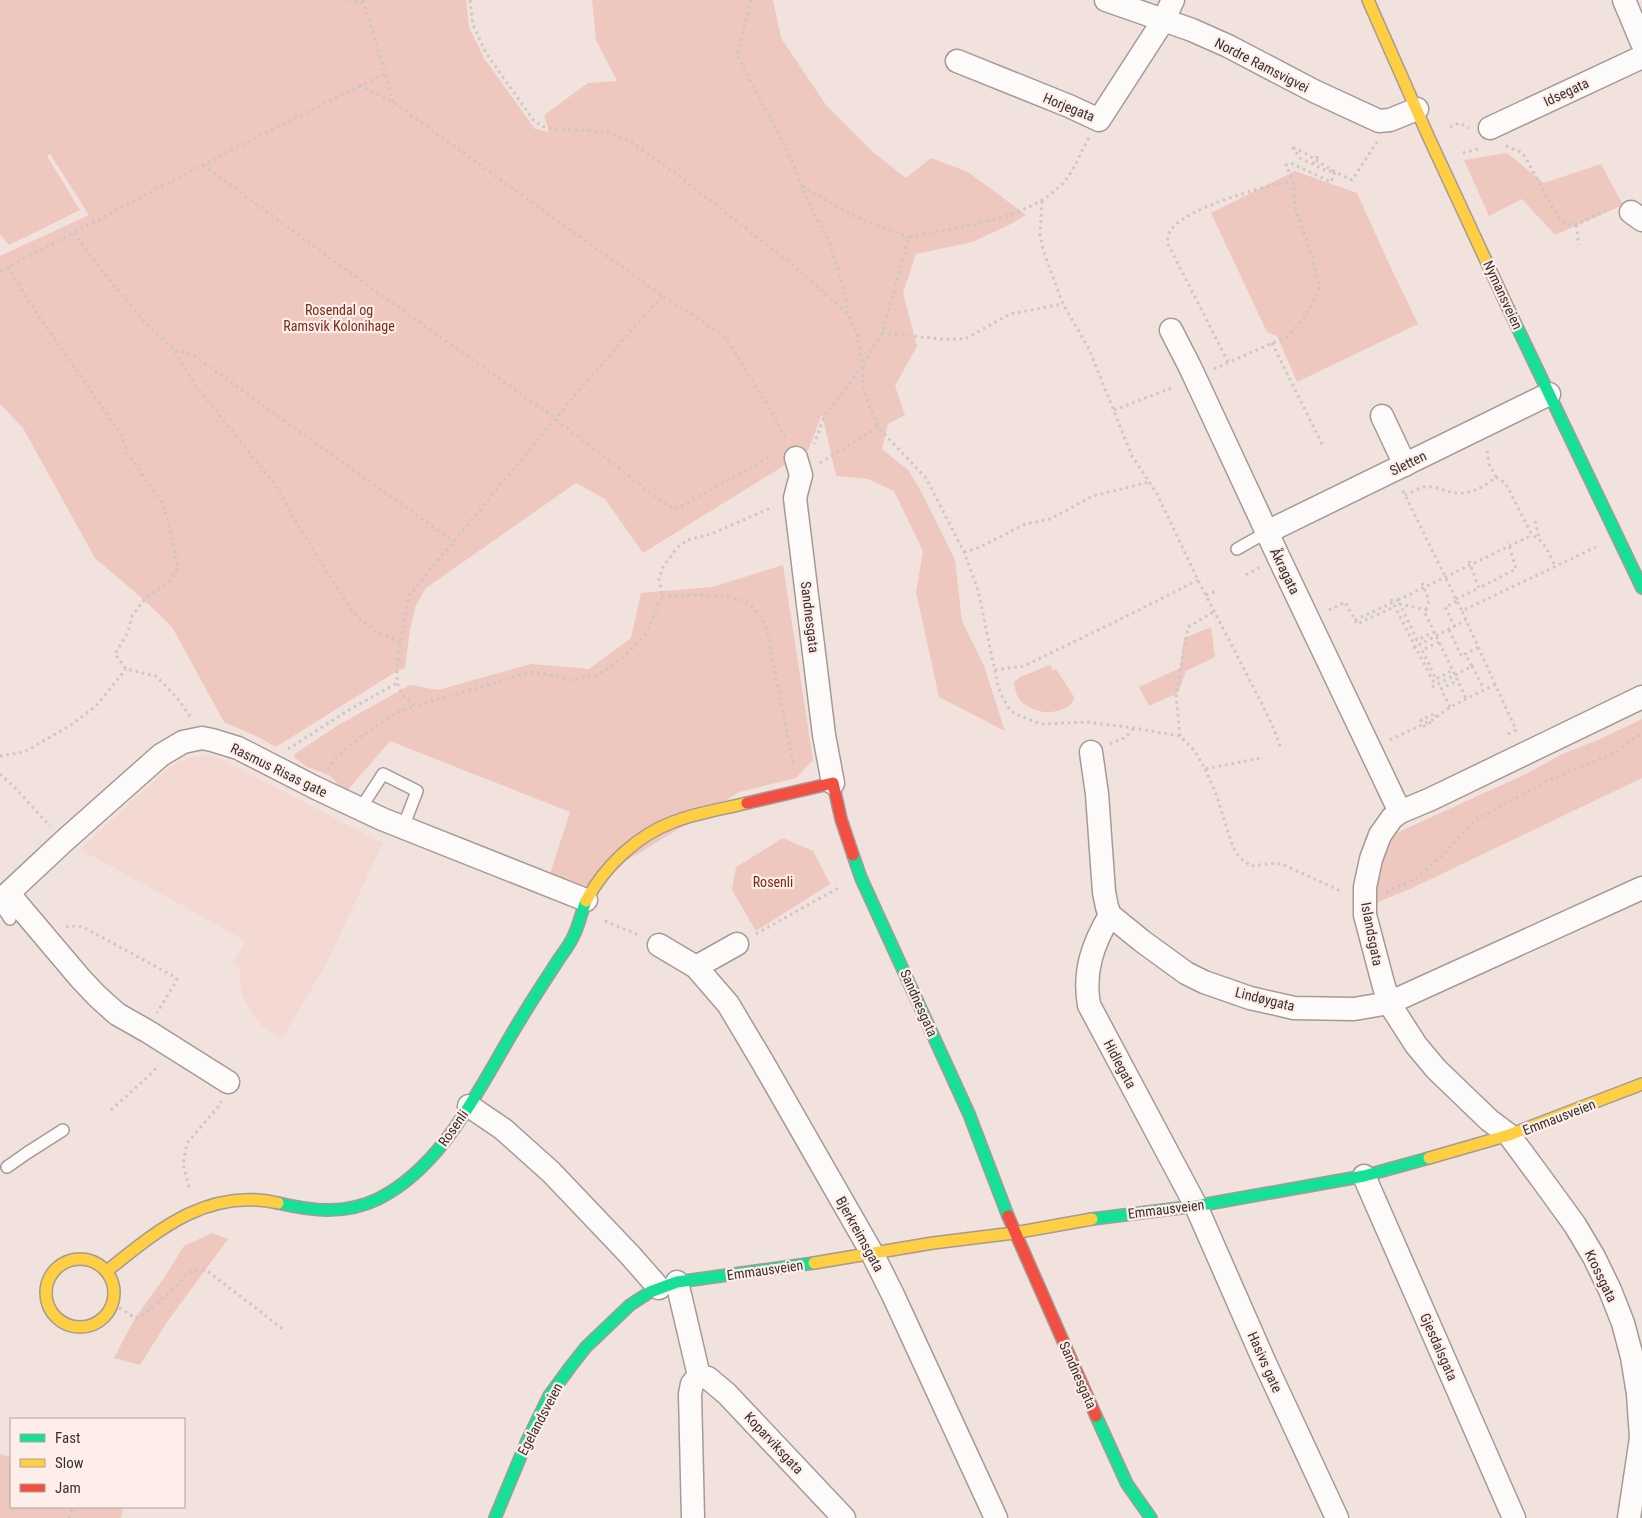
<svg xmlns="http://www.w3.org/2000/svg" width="1642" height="1518" font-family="'Roboto Condensed',sans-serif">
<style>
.built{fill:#f3d9d2}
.green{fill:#eec8be}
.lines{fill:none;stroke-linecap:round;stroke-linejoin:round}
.lane-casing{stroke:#a59a96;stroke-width:14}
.street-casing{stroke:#a59a96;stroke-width:25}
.fast-casing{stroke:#a59a96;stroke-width:14}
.slow-casing{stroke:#a59a96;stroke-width:14}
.jam-casing{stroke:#a59a96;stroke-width:14}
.path{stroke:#cdc6c5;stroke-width:3;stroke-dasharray:2.5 4;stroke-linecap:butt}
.lane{stroke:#fdfbfa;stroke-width:11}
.street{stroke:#fdfbfa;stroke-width:22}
.fast{stroke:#16e098;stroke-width:11}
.slow{stroke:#ffcf43;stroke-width:11}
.jam{stroke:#f24e42;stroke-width:11}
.labels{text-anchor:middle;stroke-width:4.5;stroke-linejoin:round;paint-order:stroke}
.street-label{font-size:14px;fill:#3b312e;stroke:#feeee9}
.park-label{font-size:14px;fill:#7a2b16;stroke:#feeee9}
</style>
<rect width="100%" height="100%" fill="#f1e2de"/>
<!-- built -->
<path class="built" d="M 207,755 L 219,758 L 383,843 L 327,962 L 282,1039 L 262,1026 L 251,1012 L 241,993 L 240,968 L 233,963 L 246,941 L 80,849 L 167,769 L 181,761 L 193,757 Z"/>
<!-- green -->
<g class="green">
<path d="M 0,0 L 466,0 L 469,27 L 484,58 L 535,129 L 549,132 L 544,115 L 588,83 L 617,81 L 596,40 L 592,0 L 773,0 L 781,38 L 826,105 L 874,153 L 906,178 L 931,158 L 968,172 L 1026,215 L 1007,226 L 972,242 L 916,254 L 903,293 L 917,346 L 895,386 L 905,415 L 888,424 L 882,449 L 908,470 L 922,493 L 955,560 L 962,621 L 984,666 L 1005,731 L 939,697 L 916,592 L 923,551 L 894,491 L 868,479 L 836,476 L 822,414 L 807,453 L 790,462 L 643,553 L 605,499 L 576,483 L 426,588 L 416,605 L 410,629 L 405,668 L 397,671 L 276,747 L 256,736 L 224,722 L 172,627 L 144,600 L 95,558 L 23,428 L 0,404 L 0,256 L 89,215 L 50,154 L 47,156 L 80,210 L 9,245 L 0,234 Z"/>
<path d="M 1507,153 L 1544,183 L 1601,164 L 1623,205 L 1555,235 L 1522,199 L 1489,216 L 1464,160 Z"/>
<path d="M 1295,171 L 1357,193 L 1391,268 L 1418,324 L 1297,382 L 1277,336 L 1267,332 L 1211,213 Z"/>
<path d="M 783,565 L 813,760 L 796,778 L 739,792 L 585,886 L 550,874 L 570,812 L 390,741 L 346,792 L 329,775 L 307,767 L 294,757 L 296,753 L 337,726 L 410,685 L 438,690 L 531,664 L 589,669 L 631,638 L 641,593 L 712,587 Z"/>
<path d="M 1211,627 L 1215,657 L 1186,671 L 1178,693 L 1149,706 L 1139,687 L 1180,668 L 1184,638 Z"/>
<path d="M 1050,665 L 1053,670 L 1056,669 L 1074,697 C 1074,706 1059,712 1049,712 C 1041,713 1029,708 1023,703 C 1016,698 1015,689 1014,682 L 1020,677 Z"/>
<path d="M 1642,719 L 1642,778 L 1410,889 L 1373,904 L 1376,874 L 1394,834 L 1528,773 L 1562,754 L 1598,740 Z"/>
<path d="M 783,838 L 813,851 L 830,884 L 756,931 L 732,890 L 736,867 Z"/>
<path d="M 212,1233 L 228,1239 L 167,1322 L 140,1365 L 114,1358 L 135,1318 L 164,1278 L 184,1246 Z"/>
<path d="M 0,1454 L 11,1457 L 11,1507 L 123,1507 L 121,1518 L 0,1518 Z"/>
</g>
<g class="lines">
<defs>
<g id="lane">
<path d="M 1237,549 L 1267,532"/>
<path d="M 363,810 L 366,800 L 383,774 L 417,791 L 407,817 L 405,829"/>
<path d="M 0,904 L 10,919"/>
<path d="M 7,1167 L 27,1153 L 63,1130"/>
</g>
<g id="street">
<path d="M 1106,0 L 1192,30 L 1228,46 L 1314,91 L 1379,121 L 1390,120 L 1417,109"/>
<path d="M 1624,0 L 1642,43"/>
<path d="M 957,61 L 1069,106 L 1099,120 L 1163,21 L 1173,0"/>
<path d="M 1490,128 L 1642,57"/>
<path d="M 1631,212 L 1642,220"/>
<path d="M 1171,330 L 1190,367 L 1279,558 L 1400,812"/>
<path d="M 1382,416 L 1405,465"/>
<path d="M 796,458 L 801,475 L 795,498 L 824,735 L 833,783"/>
<path d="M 1267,532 L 1549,394"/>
<path d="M 1091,752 L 1097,794 L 1104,892 L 1107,907 L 1110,915 L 1142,941 L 1186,973 L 1204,982 L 1250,998 L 1294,1008 L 1354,1009 L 1389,1003 L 1642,888"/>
<path d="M 9,894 L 80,978 L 97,996 L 117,1014 L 147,1031 L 228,1082"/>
<path d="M 0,901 L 64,841 L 161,755 L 183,742 L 202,738 L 212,740 L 238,748 L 316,788 L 382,819 L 586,900"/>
<path d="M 1110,915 C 1093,944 1083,971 1089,1005 L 1196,1206 L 1264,1361 L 1337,1518"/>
<path d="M 659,945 L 696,967 L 728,1004 L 762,1061 L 872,1253 L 893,1295 L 996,1518"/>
<path d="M 696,967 L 737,944"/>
<path d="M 469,1106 L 503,1129 L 551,1172 L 630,1255 L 659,1288"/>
<path d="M 1364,1176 L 1514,1518"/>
<path d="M 677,1282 L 699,1376 L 692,1384 L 690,1394 L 693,1518"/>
<path d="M 699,1376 L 708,1378 L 727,1394 L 844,1518"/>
<path d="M 1629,1518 L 1641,1438 L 1638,1394 L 1632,1357 L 1623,1323 L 1610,1290 L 1594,1257 L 1575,1225 L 1543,1181 L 1509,1135 L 1489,1120 L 1436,1069 L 1416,1045 L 1389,1003 L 1383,983 L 1365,915 L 1365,887 L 1371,859 L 1380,835 L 1392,818 L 1400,812 L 1431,799 L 1642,697"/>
</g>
<g id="fast">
<path d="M 1508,308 L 1642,588"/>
<path d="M 853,855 L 861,878 L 969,1114 L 1008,1216"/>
<path d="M 278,1203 C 312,1211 345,1215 378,1199 C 447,1165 483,1079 522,1017 C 533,998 545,981 557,962 C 562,954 569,946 573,937 C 579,926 581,913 586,901"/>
<path d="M 1092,1219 L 1196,1206 L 1364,1176 L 1429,1158"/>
<path d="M 1096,1416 L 1127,1484 L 1151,1518"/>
<path d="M 495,1518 L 527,1441 L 549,1396 L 571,1366 L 586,1347 L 630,1305 L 650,1292 L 677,1282 L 814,1263"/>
</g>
<g id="slow">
<path d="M 1368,0 L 1429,138 L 1508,308"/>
<path d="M 586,901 C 604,867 636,836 673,822 C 696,813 723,809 747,803"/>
<path d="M 1429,1158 L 1509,1135 L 1642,1084"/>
<circle cx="80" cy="1293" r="34"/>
<path d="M 814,1263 L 933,1243 L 1014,1233 L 1092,1219"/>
<path d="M 107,1271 C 158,1230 208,1187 278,1203"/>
</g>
<g id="jam">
<path d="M 747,803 L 833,783 L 841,819 L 853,855"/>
<path d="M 1008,1216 L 1096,1416"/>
</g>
</defs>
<!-- lane casing -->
<use href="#lane" class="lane-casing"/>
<!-- street casing -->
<use href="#street" class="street-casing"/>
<!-- fast casing -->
<use href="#fast" class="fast-casing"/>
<!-- slow casing -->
<use href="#slow" class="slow-casing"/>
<!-- jam casing -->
<use href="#jam" class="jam-casing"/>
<!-- path -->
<g class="path">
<path d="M 348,0 L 363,3"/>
<path d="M 363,0 L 394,103"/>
<path d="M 470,0 L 473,25 L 486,53 L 534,121 L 546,128 L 608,132 L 631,142 L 678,175 L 795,267 L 847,313 L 857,333 L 862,367 L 824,417 L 814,444"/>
<path d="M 751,0 L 737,56 L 786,148 L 814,214 L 827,237 L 844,289 L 847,313"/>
<path d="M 360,85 L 394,103 L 662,296 L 698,318 L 726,338 L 776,419 L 786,440"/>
<path d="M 1450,127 L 1459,123 L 1469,128"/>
<path d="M 1089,138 C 1080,153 1075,169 1064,182 C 1030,220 957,227 909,237 L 882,333 L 862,367 L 864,392 L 878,427 L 926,478 L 964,552 L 978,590 L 998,686 L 1002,696 L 1008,707 L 1015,714 L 1041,724 L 1087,722 L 1134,728 L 1180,736 L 1195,751 L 1205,769 L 1261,758"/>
<path d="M 1506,146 L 1521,152 L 1526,158 L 1546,196 L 1558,217 L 1564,223 L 1576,225 L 1609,209"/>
<path d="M 1293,148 L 1305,153 L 1335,172 L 1325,170 L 1300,158 Z"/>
<path d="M 1463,153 L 1481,148"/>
<path d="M 1313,164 L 1318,156"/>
<path d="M 203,165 L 378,293 L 556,419 L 669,507 L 676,509 L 773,455"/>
<path d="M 802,186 L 853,216 L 909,237"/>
<path d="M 1042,201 L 1040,234 L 1043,250 L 1063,304 L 1089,349 L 1132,456 L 1157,494 L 1198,580 L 1259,698 L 1274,729 L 1281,749"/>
<path d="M 1576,225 L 1579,245"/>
<path d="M 74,233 L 98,266 L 144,321 L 175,351 L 195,385 L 275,484 L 298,525 L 353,613 L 375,631 L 401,643"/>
<path d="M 8,267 L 29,302 L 121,434 L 128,454 L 163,504 L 171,533 L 178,569 L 170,580 L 144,600 L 132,616 L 128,632 L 115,654 L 126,669 L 156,676 L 178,699 L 192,719"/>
<path d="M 0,271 L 241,145 L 384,74"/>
<path d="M 662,296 L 581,388 L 410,594 C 406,610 393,673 398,685 C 401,694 407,700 415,706 L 525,674 L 534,672 L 571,680 L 597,675 L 608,669 L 629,652 L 647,632 L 662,596 L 659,579 L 663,567 L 677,548 L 687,540 L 711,534 L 773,507"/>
<path d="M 882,333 L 941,339 L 965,339 L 1010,314 L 1063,304"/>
<path d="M 1272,343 L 1323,446"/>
<path d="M 175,351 L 183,352 L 193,355 L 454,542"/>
<path d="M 1228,362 L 1167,242 C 1168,238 1168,234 1170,231 C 1186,207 1264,186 1293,181"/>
<path d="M 1214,369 L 1286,337 C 1303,323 1310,307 1320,288 L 1311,252 L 1299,220 L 1295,207 L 1293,181 L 1286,165 L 1291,163 L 1331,182 L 1335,172 L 1352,180 L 1377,142"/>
<path d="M 1114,410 L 1174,387"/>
<path d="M 820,463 L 878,427"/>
<path d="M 1496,477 L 1505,483 L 1509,490 L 1532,535 C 1545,541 1549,554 1555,566"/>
<path d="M 1403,491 L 1462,611"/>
<path d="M 1405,495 C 1410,493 1417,489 1423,487 C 1435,485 1445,492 1457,493 C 1470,495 1487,485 1496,477 L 1489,464 L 1487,449"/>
<path d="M 1535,521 L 1539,538"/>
<path d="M 964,552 L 978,548 L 1025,524 L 1050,519 L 1093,496 L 1149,482"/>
<path d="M 1469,561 L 1479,588 L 1516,569 L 1508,542"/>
<path d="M 1246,575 L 1260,567"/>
<path d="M 1422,583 L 1429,600 L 1425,613 L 1466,698"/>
<path d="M 1206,595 L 1218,590"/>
<path d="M 662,596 C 683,595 729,592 747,603 C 756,608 762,617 766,627 L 794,767"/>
<path d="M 1391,599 L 1435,685"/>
<path d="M 1456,599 L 1479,588"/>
<path d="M 1398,600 L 1532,535"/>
<path d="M 1329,610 L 1345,602 L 1357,624 L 1394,607"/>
<path d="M 1427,610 L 1400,604 L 1417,640 L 1434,632"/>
<path d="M 1355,620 L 1398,600 L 1399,601"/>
<path d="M 1455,627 L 1445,607 L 1457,601"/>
<path d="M 1449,630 L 1461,655 L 1465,654"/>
<path d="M 1439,642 L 1422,650 L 1436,679 L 1453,670"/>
<path d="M 1413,648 L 1466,620"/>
<path d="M 1472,666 L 1484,689"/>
<path d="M 995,670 L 1024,666 L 1123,618 L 1198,580"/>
<path d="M 1432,687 L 1472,666 L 1465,654 L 1479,647"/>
<path d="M 1450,707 L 1441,689 L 1458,680"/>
<path d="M 1431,722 L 1424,726 L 1421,720 L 1435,713 L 1437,720"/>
<path d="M 1508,734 L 1516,730 L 1462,611 L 1596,547"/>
<path d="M 1180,736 L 1176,695 L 1188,627 L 1215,611"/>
<path d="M 1390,740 L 1434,719 L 1450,707 L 1496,684"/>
<path d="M 1110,744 L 1126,737 L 1134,728"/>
<path d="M 288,749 L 352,708 L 397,683"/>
<path d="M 0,756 L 24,752 L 71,725 L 96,706 L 126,669"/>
<path d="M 327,769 C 339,751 374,726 393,715 C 399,711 407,709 414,706"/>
<path d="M 1205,769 L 1216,794 L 1233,847 L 1239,857 L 1251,866 L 1276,863 L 1284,865 L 1343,892"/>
<path d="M 0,774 L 16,789 L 50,826"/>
<path d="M 1386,892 L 1416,878 L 1442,856 L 1468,827 L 1481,817 L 1547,781 L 1614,753 L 1642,733"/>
<path d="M 605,921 L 641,936"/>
<path d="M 66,927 L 71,926 L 83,927 L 175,977 L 177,980 L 157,1013"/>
<path d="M 756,934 L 840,887"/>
<path d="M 111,1110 L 153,1072 L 158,1065"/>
<path d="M 189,1187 L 183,1164 L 187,1143 L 218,1107 L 221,1101"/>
<path d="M 114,1304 L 135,1318 L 141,1317 L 177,1286 L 188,1273 L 198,1270 L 206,1270 L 283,1329"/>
<path d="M 69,1518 L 73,1507"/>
</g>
<!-- lane -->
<use href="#lane" class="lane"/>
<!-- street -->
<use href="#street" class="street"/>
<!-- fast -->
<use href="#fast" class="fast"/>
<!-- slow -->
<use href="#slow" class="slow"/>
<!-- jam -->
<use href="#jam" class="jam"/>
</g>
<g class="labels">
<!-- street labels -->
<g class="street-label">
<text transform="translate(1262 65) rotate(27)" y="5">Nordre Ramsvigvei</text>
<text transform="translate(1566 92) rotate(-25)" y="5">Idsegata</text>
<text transform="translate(1069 107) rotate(22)" y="5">Horjegata</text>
<text transform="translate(1503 295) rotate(65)" y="5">Nymansveien</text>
<text transform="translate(1408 463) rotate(-26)" y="5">Sletten</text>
<text transform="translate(1285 571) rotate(64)" y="5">Åkragata</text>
<text transform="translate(810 617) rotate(83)" y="5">Sandnesgata</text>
<text transform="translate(279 770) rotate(26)" y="5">Rasmus Risas gate</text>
<text transform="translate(1372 934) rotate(79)" y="5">Islandsgata</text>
<text transform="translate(1265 999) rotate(14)" y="5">Lindøygata</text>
<text transform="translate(919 1003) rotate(66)" y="5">Sandnesgata</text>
<text transform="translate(1120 1064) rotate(62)" y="5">Hidlegata</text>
<text transform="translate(1559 1117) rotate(-21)" y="5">Emmausveien</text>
<text transform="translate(453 1128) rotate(-55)" y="5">Rosenli</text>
<text transform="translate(1166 1209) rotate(-7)" y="5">Emmausveien</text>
<text transform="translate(860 1234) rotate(61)" y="5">Bjerkreimsgata</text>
<text transform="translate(765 1270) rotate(-8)" y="5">Emmausveien</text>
<text transform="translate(1601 1276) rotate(64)" y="5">Krossgata</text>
<text transform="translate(1439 1347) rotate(66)" y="5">Gjesdalsgata</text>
<text transform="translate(1265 1362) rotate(66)" y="5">Hasivs gate</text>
<text transform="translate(1078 1375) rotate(66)" y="5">Sandnesgata</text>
<text transform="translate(540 1419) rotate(-62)" y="5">Egelandsveien</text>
<text transform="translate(774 1443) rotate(47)" y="5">Koparviksgata</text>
</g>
<!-- park labels -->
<g class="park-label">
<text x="339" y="315">Rosendal og<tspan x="339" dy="16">Ramsvik Kolonihage</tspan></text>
<text x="773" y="887">Rosenli</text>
</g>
</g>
<!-- legend -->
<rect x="10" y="1418" width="175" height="90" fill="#feeee9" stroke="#b0a29e"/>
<rect x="20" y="1434" width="25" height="8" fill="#16e098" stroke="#b0a29e"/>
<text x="55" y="1443" font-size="15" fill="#3b312e">Fast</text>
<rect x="20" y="1459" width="25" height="8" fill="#ffcf43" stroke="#b0a29e"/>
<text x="55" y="1468" font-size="15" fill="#3b312e">Slow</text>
<rect x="20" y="1484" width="25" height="8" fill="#f24e42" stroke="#b0a29e"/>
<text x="55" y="1493" font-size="15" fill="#3b312e">Jam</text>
</svg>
